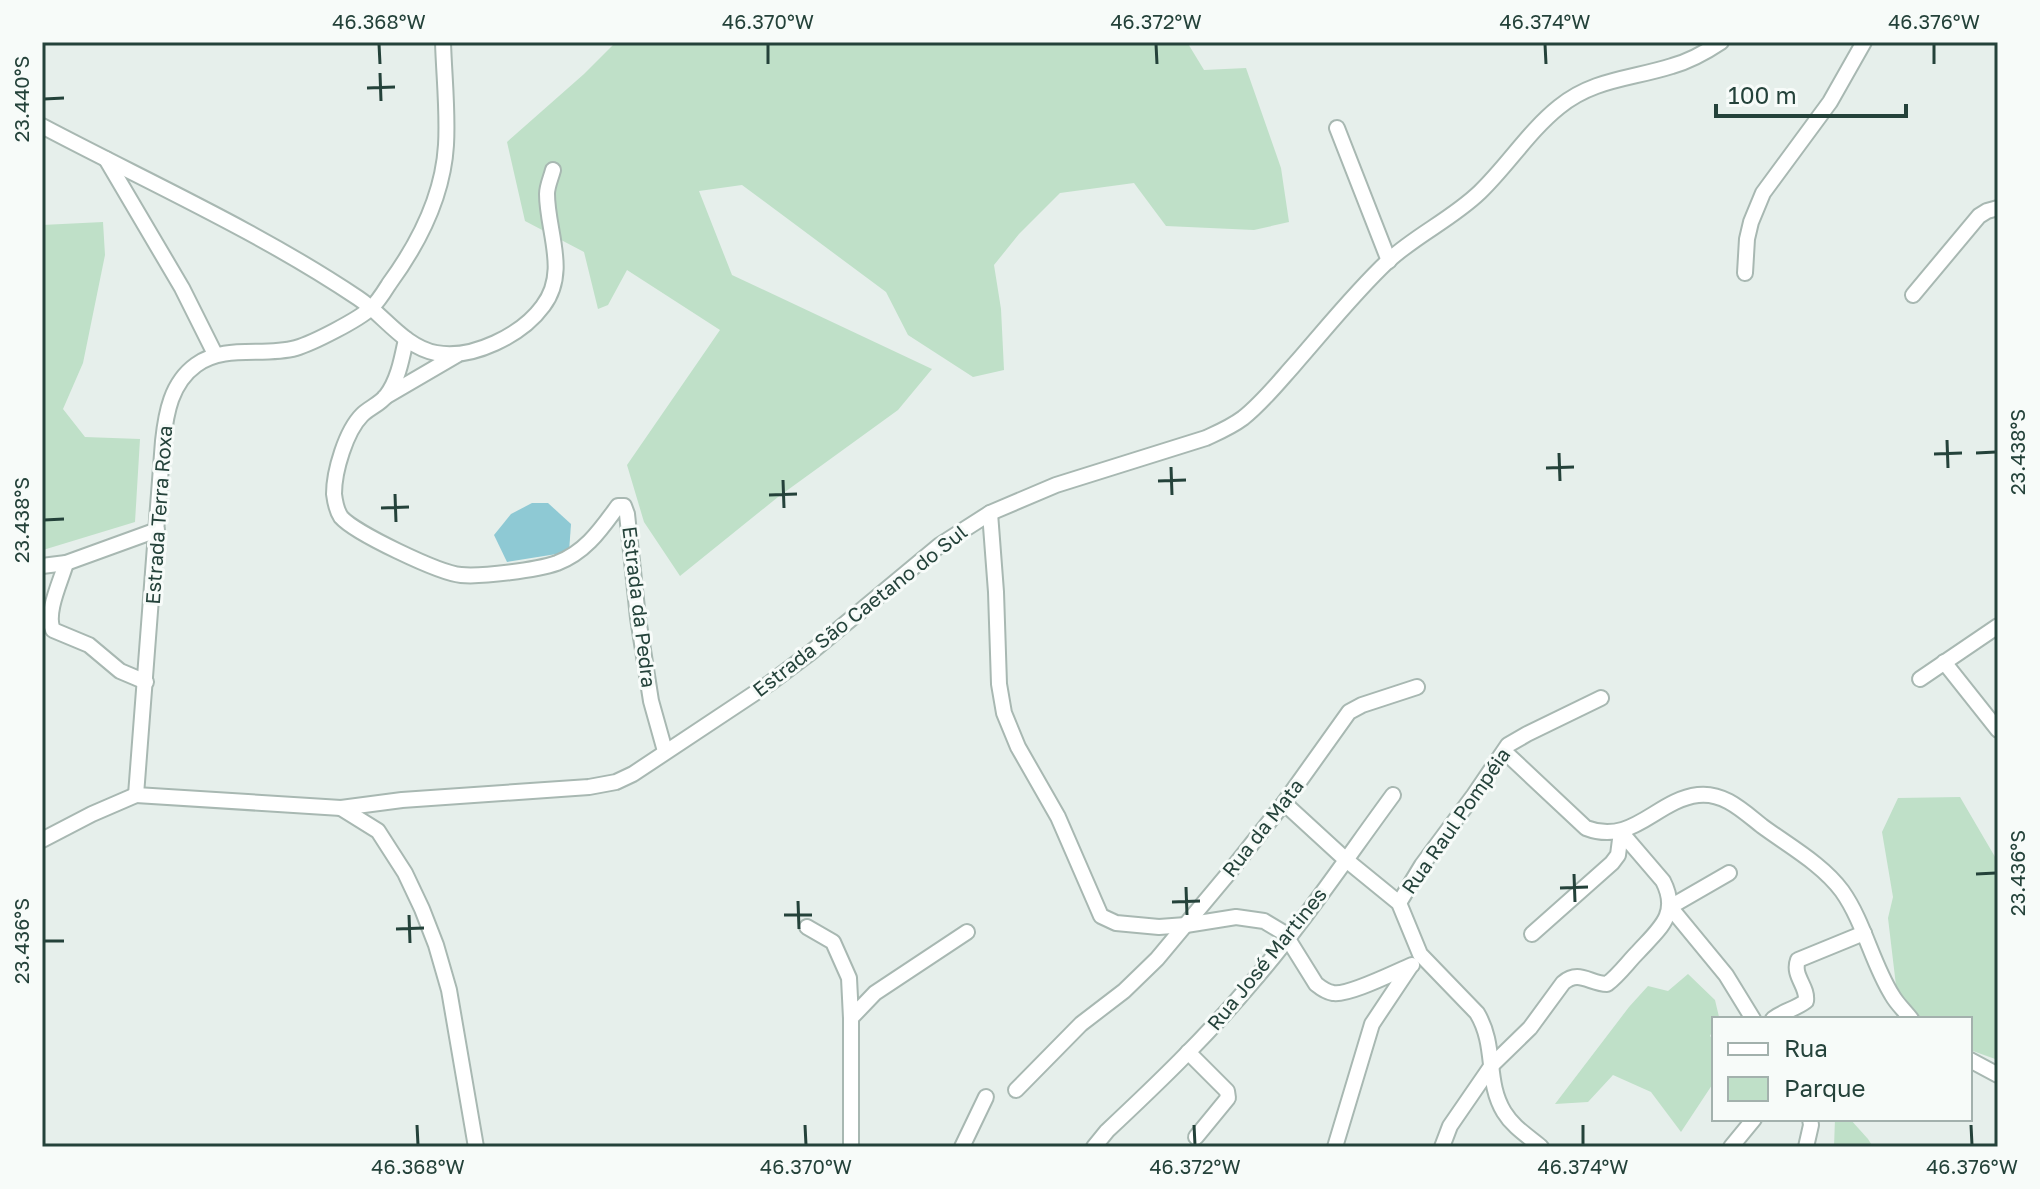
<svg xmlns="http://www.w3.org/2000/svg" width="2040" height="1189" font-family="'Golos Text',sans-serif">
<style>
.green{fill:#bfe0c8}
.water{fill:#8ec9d4}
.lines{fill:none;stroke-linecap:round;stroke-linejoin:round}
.minor-casing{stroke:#a8b8b2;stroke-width:18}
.minor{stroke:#fff;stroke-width:14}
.ticks{fill:none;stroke:#24423a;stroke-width:3}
.labels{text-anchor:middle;stroke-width:6;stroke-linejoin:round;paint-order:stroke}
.street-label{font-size:20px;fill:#24423a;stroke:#f7fbf9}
.neatline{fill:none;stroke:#24423a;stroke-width:3}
.ticks-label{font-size:20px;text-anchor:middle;fill:#24423a}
</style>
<rect width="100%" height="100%" fill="#e6efeb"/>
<!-- green -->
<g class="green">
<path d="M 616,42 L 1187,42 L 1204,70 L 1246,68 L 1281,168 L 1289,222 L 1254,230 L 1166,226 L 1134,183 L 1060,193 L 1019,234 L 994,265 L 1001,309 L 1004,370 L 973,377 L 908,335 L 886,292 L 742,185 L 699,191 L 732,275 L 932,369 L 898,410 L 778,497 L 680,576 L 644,522 L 627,465 L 720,330 L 627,270 L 608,305 L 598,309 L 584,252 L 525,221 L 507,142 L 584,74 Z"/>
<path d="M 103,222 L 105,255 L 83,363 L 63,409 L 85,437 L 140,439 L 135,522 L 43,550 L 42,225 Z"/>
<path d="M 1960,797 L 1998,862 L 1998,1060 L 1970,1050 L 1970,1019 L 1922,1019 L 1897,994 L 1888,918 L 1893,897 L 1882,832 L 1898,798 Z"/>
<path d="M 1688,974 L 1715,1000 L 1719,1017 L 1714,1019 L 1714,1028 L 1710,1036 L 1714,1040 L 1714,1082 L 1681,1132 L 1651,1092 L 1613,1075 L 1588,1102 L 1555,1104 L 1629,1007 L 1648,986 L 1668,991 Z"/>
<path d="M 1835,1119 L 1850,1119 L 1868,1139 L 1873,1147 L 1834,1147 Z"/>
</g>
<!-- water -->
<path class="water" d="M 532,503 L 548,503 L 571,524 L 569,552 L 507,562 L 494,535 L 511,514 Z"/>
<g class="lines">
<defs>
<g id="minor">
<path d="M 42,126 C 148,182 258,231 358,298 C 384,315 404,347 436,353 C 472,360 522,335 543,306 C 569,272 547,231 547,194 C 547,186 551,178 553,170"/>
<path d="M 1337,128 L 1389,261"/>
<path d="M 106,159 L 182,288 L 215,354"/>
<path d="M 1745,273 L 1747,239 L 1751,222 L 1763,193 L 1830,102 L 1864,42"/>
<path d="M 1913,295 L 1979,216 L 1987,211 L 1998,208"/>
<path d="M 406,339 C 402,358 398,381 386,396 C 380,404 369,408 362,415 C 346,431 334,471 334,494 C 335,502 337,511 341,517 C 355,533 439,573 461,575 C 482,577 537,570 557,563 C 586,552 601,529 618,506 L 624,506 L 627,514 L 638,618 L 651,701 L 665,751"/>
<path d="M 385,397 L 457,355"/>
<path d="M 990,513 L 996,592 L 999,684 L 1004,713 L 1018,747 L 1058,817 L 1101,916 L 1116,923 L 1159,927 L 1186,925 L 1236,917 L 1264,921 L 1284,933 L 1288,939 L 1316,984 C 1321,988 1326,992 1333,993 C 1348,996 1395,972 1412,965"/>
<path d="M 66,563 C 61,581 45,613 53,630 L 89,645 L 120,671 L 146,682"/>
<path d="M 42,566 L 66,563 L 157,530"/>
<path d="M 1944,662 L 1998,730"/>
<path d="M 1920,679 L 1998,626"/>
<path d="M 1505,752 L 1586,828 C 1633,846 1656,800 1698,795 C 1724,792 1743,811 1762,826 C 1789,846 1822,864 1842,891 C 1864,922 1872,963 1892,995 C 1897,1004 1905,1011 1911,1019"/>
<path d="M 136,795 L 341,808 L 402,800 L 589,787 L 616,782 L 633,774 L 770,683 L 810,653 L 940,545 L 990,513 L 1056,485 L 1206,438 C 1219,432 1231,427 1243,418 C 1262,403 1278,383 1294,365 C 1324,331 1354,293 1388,261 C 1416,235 1452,219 1480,192 C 1508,165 1529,131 1559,107 C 1593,79 1631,79 1672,66 C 1690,61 1706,52 1721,42"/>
<path d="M 136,795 L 163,441 C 166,413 171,383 196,365 C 225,344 263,357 296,348 C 313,343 358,320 371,308 C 378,302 384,292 389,284 C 419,243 443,196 446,145 C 448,111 444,76 443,42"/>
<path d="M 1284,803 L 1345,859 L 1399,903 L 1420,954 L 1477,1013 C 1497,1046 1485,1081 1504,1112 C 1513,1127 1528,1136 1541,1147"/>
<path d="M 341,808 L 378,831 L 405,873 L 422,909 L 436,945 L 449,990 L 476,1147"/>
<path d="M 42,840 L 92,814 L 136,795"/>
<path d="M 1729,873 L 1670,907 L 1726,975 L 1753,1019"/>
<path d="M 1399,903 L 1422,865 L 1474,795 L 1508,745 L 1527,734 L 1601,698"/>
<path d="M 807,927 L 833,942 L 849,978 L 851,1018 L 875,993 L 967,932"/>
<path d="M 1532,934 L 1612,863 L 1618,855 L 1621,832"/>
<path d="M 1773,1019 C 1783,1011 1796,1009 1806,1001 C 1808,986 1792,976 1798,960 L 1864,933"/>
<path d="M 1188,1052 L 1227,1091 L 1228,1098 L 1196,1137"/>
<path d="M 1970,1060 L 1998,1075"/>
<path d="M 1016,1090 L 1081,1024 L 1124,991 L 1157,959 L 1228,874 L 1284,803 L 1349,712 L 1362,705 L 1417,687"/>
<path d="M 851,1147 L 851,1018"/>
<path d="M 962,1147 L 986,1097"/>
<path d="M 1094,1147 L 1107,1131 C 1156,1085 1205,1038 1249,986 C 1301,926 1346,859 1393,795"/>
<path d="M 1335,1147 L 1372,1024 L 1410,967"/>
<path d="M 1442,1147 L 1450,1126 L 1492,1065 L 1530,1028 L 1563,983 C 1579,969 1590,984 1607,984 C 1619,975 1628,962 1638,952 C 1659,929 1680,914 1663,881 L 1621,832"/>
<path d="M 1731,1147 L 1754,1119"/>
<path d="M 1806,1147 L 1811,1125 L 1810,1119"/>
</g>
</defs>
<!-- minor casing -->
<use href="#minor" class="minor-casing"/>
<!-- minor -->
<use href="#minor" class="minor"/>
</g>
<!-- ticks -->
<path class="ticks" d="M 379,44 L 380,64M 768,44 L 768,64M 1156,44 L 1157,64M 1545,44 L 1546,64M 1934,44 L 1934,64M 380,73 L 381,101M 367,88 L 395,87M 44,99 L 64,98M 1947,440 L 1948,468M 1559,453 L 1560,481M 1976,453 L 1996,452M 1934,454 L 1962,453M 1171,467 L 1172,495M 1546,468 L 1574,467M 783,480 L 784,508M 1158,481 L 1186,480M 395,494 L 396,522M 769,495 L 797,494M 381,508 L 409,507M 44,520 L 64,519M 1574,874 L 1575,902M 1976,874 L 1996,873M 1186,887 L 1187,915M 1560,888 L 1588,887M 798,901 L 799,929M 1172,902 L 1200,901M 409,915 L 410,943M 784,915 L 812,915M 396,929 L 424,928M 44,941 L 64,941M 417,1125 L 418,1145M 805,1125 L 806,1145M 1194,1125 L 1195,1145M 1583,1125 L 1583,1145M 1971,1125 L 1972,1145"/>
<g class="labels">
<!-- street labels -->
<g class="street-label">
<text transform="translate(159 515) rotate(-86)" y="7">Estrada Terra Roxa</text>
<text transform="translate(639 607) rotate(83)" y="7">Estrada da Pedra</text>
<text transform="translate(860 611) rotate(-38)" y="7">Estrada São Caetano do Sul</text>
<text transform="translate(1456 821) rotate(-55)" y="7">Rua Raul Pompéia</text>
<text transform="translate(1263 828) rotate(-52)" y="7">Rua da Mata</text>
<text transform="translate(1267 959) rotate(-51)" y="7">Rua José Martines</text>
</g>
</g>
<!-- border -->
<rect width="2040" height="1189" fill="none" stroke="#f7fbf9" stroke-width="88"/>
<!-- legend -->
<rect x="1712" y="1017" width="260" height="104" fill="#f7fbf9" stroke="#a3b1ad" stroke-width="2"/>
<rect x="1728" y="1043" width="40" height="12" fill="#ffffff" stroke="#a3b1ad" stroke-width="2"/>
<text x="1784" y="1057" font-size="24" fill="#24423a">Rua</text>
<rect x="1728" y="1077" width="40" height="24" fill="#bfe0c8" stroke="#a3b1ad" stroke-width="2"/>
<text x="1784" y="1097" font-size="24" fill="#24423a">Parque</text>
<!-- scale -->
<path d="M1716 104v12h190v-12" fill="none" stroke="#24423a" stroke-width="4"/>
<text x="1728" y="104" font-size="24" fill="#24423a" stroke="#f7fbf9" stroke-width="6" paint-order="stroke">100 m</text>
<rect x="44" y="44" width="1952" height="1101" class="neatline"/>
<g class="ticks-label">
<text x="379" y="29">46.368°W</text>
<text x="768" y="29">46.370°W</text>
<text x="1156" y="29">46.372°W</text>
<text x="1545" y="29">46.374°W</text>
<text x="1934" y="29">46.376°W</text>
<text transform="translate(22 99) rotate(-90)" y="7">23.440°S</text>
<text transform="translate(2018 452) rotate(-90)" y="7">23.438°S</text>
<text transform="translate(22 520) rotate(-90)" y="7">23.438°S</text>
<text transform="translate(2018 873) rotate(-90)" y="7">23.436°S</text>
<text transform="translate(22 941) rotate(-90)" y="7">23.436°S</text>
<text x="418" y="1174">46.368°W</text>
<text x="806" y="1174">46.370°W</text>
<text x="1195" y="1174">46.372°W</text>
<text x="1583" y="1174">46.374°W</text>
<text x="1972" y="1174">46.376°W</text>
</g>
</svg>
